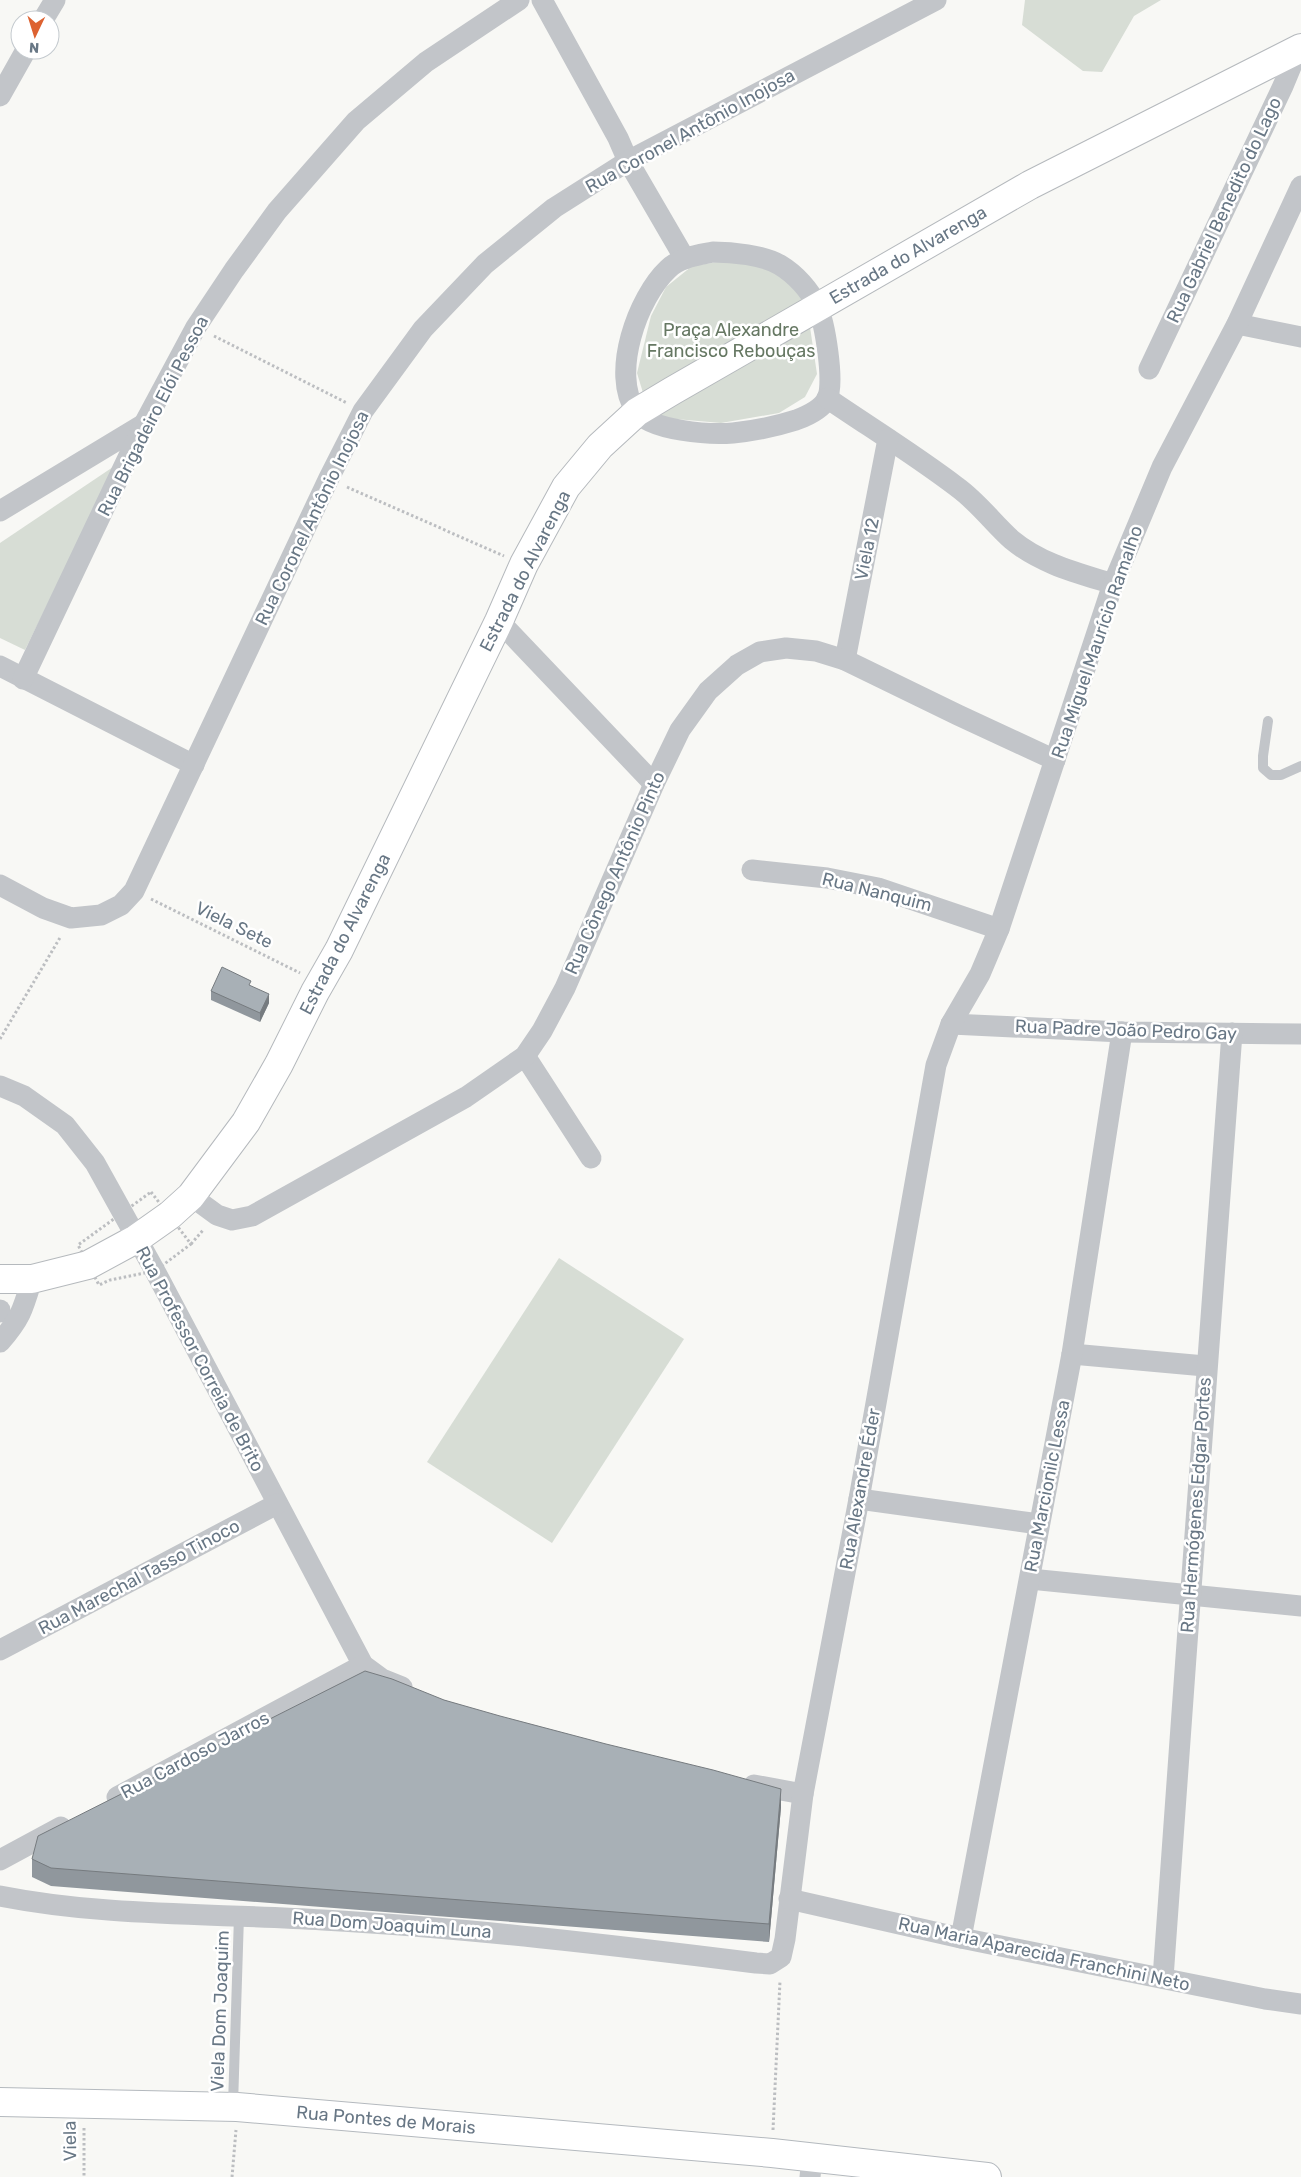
<svg xmlns="http://www.w3.org/2000/svg" width="1301" height="2177" font-family="Rubik,sans-serif">
<style>
.green{fill:#d7ddd5}
.lines{fill:none;stroke-linecap:round;stroke-linejoin:round}
.secondary-casing{stroke:#b4b9be;stroke-width:30}
.primary-casing{stroke:#b5b9bd;stroke-width:30}
.path{stroke:#bcbec1;stroke-width:3;stroke-dasharray:2.5 2.5;stroke-linecap:butt}
.lane{stroke:#c2c5c9;stroke-width:10}
.street{stroke:#c2c5c9;stroke-width:21}
.secondary{stroke:#fff;stroke-width:28}
.primary{stroke:#fff;stroke-width:28}
.wall{fill:#90979d}
.shaded-wall{fill:#767b7f}
.building{fill:#a8b0b6;stroke:#767b7f}
.labels{text-anchor:middle;stroke-width:5;stroke-linejoin:round;paint-order:stroke}
.street-label{font-size:18px;fill:#687785;stroke:#fff}
.park-label{font-size:18px;fill:#667863;stroke:#fff}
</style>
<rect width="100%" height="100%" fill="#f8f8f5"/>
<!-- green -->
<g class="green">
<path d="M 1025,0 L 1161,0 L 1134,16 L 1102,72 L 1083,71 L 1022,25 Z"/>
<path d="M 738,259 L 775,268 L 796,287 L 807,307 L 817,374 L 805,397 L 779,413 L 721,423 L 664,418 L 647,406 L 637,373 L 651,316 L 666,287 L 692,266 Z"/>
<path d="M 116,465 L 25,650 L 0,638 L 0,543 Z"/>
<path d="M 559,1258 L 684,1339 L 552,1543 L 427,1462 Z"/>
</g>
<g class="lines">
<defs>
<path id="secondary" d="M 0,2102 L 237,2107 L 772,2153 L 987,2177"/>
<path id="primary" d="M 0,1279 L 32,1279 L 88,1265 L 136,1239 L 170,1215 L 191,1196 L 246,1122 L 279,1064 L 315,992 L 339,950 L 499,621 L 524,564 L 566,487 L 600,446 L 637,412 L 672,391 L 1030,185 L 1301,48"/>
</defs>
<!-- secondary casing -->
<use href="#secondary" class="secondary-casing"/>
<!-- primary casing -->
<use href="#primary" class="primary-casing"/>
<!-- path -->
<g class="path">
<path d="M 214,336 L 347,403"/>
<path d="M 347,487 L 504,556"/>
<path d="M 151,899 L 300,973"/>
<path d="M 0,1039 L 61,936"/>
<path d="M 151,1192 L 191,1244 L 155,1271 L 110,1280 L 99,1285 L 78,1245 Z"/>
<path d="M 191,1244 L 204,1229"/>
<path d="M 84,2128 L 84,2177"/>
<path d="M 773,2130 L 780,1981"/>
<path d="M 232,2177 L 236,2130"/>
</g>
<!-- lane -->
<g class="lane">
<path d="M 1268,721 L 1263,756 L 1263,768 L 1271,775 L 1281,775 L 1301,766"/>
<path d="M 233,2105 L 239,1916"/>
</g>
<!-- street -->
<g class="street">
<path d="M 542,0 L 618,138 L 628,161 L 685,259"/>
<path d="M 43,20 L 55,0"/>
<path d="M 0,96 L 26,50"/>
<path d="M 713,252 C 731,252 764,255 780,265 C 795,274 810,290 817,306 C 825,322 835,384 827,399 C 821,410 807,416 796,420 C 777,426 754,431 733,433 C 711,435 650,431 636,411 C 610,374 638,297 668,269 C 680,257 698,255 713,252 Z"/>
<path d="M 1237,324 L 1301,337"/>
<path d="M 1149,369 L 1283,86 L 1298,50"/>
<path d="M 827,398 C 871,428 915,455 957,487 C 978,502 993,523 1012,540 C 1041,564 1078,573 1113,584"/>
<path d="M 0,511 L 144,424"/>
<path d="M 499,621 L 654,784"/>
<path d="M 845,660 L 888,439"/>
<path d="M 0,666 L 194,765"/>
<path d="M 23,679 L 144,424 L 196,327 L 234,270 L 277,211 L 356,121 L 426,62 L 519,0"/>
<path d="M 752,870 L 827,878 L 878,888 L 999,929"/>
<path d="M 0,885 L 43,908 L 71,918 L 101,915 L 121,905 L 134,891 L 329,478 L 363,411 L 423,329 L 485,264 L 554,208 L 628,161 L 936,0"/>
<path d="M 951,1024 L 1122,1032 L 1301,1034"/>
<path d="M 525,1056 L 591,1158"/>
<path d="M 0,1086 L 24,1096 L 65,1125 L 95,1163 L 155,1271 L 363,1665 L 382,1679 L 402,1687"/>
<path d="M 191,1196 L 217,1215 L 232,1220 L 252,1216 L 466,1097 L 525,1056 L 542,1031 L 565,988 L 654,784 L 680,730 L 708,691 L 737,665 L 760,652 L 786,648 L 816,651 L 845,660 L 958,715 L 1055,760"/>
<path d="M 0,1310 L 0,1312"/>
<path d="M 0,1342 C 21,1318 23,1309 32,1279"/>
<path d="M 1072,1354 L 1205,1366"/>
<path d="M 859,1499 L 1039,1524"/>
<path d="M 1030,1579 L 1301,1606"/>
<path d="M 0,1650 L 277,1504"/>
<path d="M 754,1785 L 803,1794"/>
<path d="M 117,1797 L 363,1665"/>
<path d="M 0,1860 L 61,1827"/>
<path d="M 0,1896 C 106,1917 215,1913 323,1920 C 468,1928 612,1945 756,1963 L 770,1964 L 781,1957 L 785,1939 L 803,1794 L 859,1499 L 936,1065 L 951,1024 L 980,974 L 999,929 L 1113,584 L 1162,467 L 1237,324 L 1301,186"/>
<path d="M 789,1899 L 961,1938 L 1265,1999 L 1301,2004"/>
<path d="M 961,1938 L 1072,1354 L 1122,1032"/>
<path d="M 1163,1978 C 1186,1663 1207,1348 1232,1033"/>
<path d="M 810,2177 L 812,2158"/>
</g>
<!-- secondary -->
<use href="#secondary" class="secondary"/>
<!-- primary -->
<use href="#primary" class="primary"/>
</g>
<!-- wall -->
<g class="wall">
<path d="M 251,986 L 269,1003 L 260,1022 L 211,1000 L 211,991 Z"/>
<path d="M 444,1700 L 781,1807 L 769,1942 L 51,1886 L 32,1877 L 32,1859 Z"/>
</g>
<!-- shaded-wall -->
<g class="shaded-wall">
<path d="M 269,994 L 269,1003 L 260,1022 L 260,1013 Z"/>
<path d="M 781,1789 L 781,1807 L 769,1942 L 769,1924 Z"/>
</g>
<!-- building -->
<g class="building">
<path d="M 222,967 L 251,981 L 249,985 L 269,994 L 260,1013 L 211,991 Z"/>
<path d="M 365,1671 L 392,1679 L 444,1700 L 500,1716 L 606,1744 L 713,1770 L 781,1789 L 769,1924 L 51,1868 L 32,1859 L 38,1836 Z"/>
</g>
<g class="labels">
<!-- street labels -->
<g class="street-label">
<text transform="translate(690 131) rotate(-29)" y="6">Rua Coronel Antônio Inojosa</text>
<text transform="translate(1224 210) rotate(-65)" y="6">Rua Gabriel Benedito do Lago</text>
<text transform="translate(908 255) rotate(-30)" y="6">Estrada do Alvarenga</text>
<text transform="translate(153 416) rotate(-63)" y="6">Rua Brigadeiro Elói Pessoa</text>
<text transform="translate(312 518) rotate(-64)" y="6">Rua Coronel Antônio Inojosa</text>
<text transform="translate(867 549) rotate(-79)" y="6">Viela 12</text>
<text transform="translate(525 571) rotate(-63)" y="6">Estrada do Alvarenga</text>
<text transform="translate(1097 642) rotate(-71)" y="6">Rua Miguel Maurício Ramalho</text>
<text transform="translate(615 873) rotate(-66)" y="6">Rua Cônego Antônio Pinto</text>
<text transform="translate(877 892) rotate(14)" y="6">Rua Nanquim</text>
<text transform="translate(234 925) rotate(26)" y="6">Viela Sete</text>
<text transform="translate(345 934) rotate(-63)" y="6">Estrada do Alvarenga</text>
<text transform="translate(1126 1030) rotate(2)" y="6">Rua Padre João Pedro Gay</text>
<text transform="translate(200 1359) rotate(62)" y="6">Rua Professor Correia de Brito</text>
<text transform="translate(1047 1486) rotate(-79)" y="6">Rua Marcionilc Lessa</text>
<text transform="translate(860 1489) rotate(-80)" y="6">Rua Alexandre Éder</text>
<text transform="translate(1196 1505) rotate(-86)" y="6">Rua Hermógenes Edgar Portes</text>
<text transform="translate(139 1577) rotate(-28)" y="6">Rua Marechal Tasso Tinoco</text>
<text transform="translate(195 1755) rotate(-28)" y="6">Rua Cardoso Jarros</text>
<text transform="translate(392 1925) rotate(4)" y="6">Rua Dom Joaquim Luna</text>
<text transform="translate(1044 1954) rotate(12)" y="6">Rua Maria Aparecida Franchini Neto</text>
<text transform="translate(220 2011) rotate(-88)" y="6">Viela Dom Joaquim</text>
<text transform="translate(386 2120) rotate(5)" y="6">Rua Pontes de Morais</text>
<text transform="translate(70 2141) rotate(-91)" y="6">Viela</text>
</g>
<!-- park labels -->
<g class="park-label">
<text x="731" y="336">Praça Alexandre<tspan x="731" dy="21">Francisco Rebouças</tspan></text>
</g>
</g>
<!-- north arrow -->
<g transform="translate(35 35) rotate(184)"><circle r="24" fill="#ffffff" stroke="#c3c9ce"/>
<path d="M0-4L9 19L0 12L-9 19Z" fill="#dd6231"/>
<text y="-8" font-size="14" font-weight="bold" text-anchor="middle" fill="#687785">N</text>
</g>
</svg>
